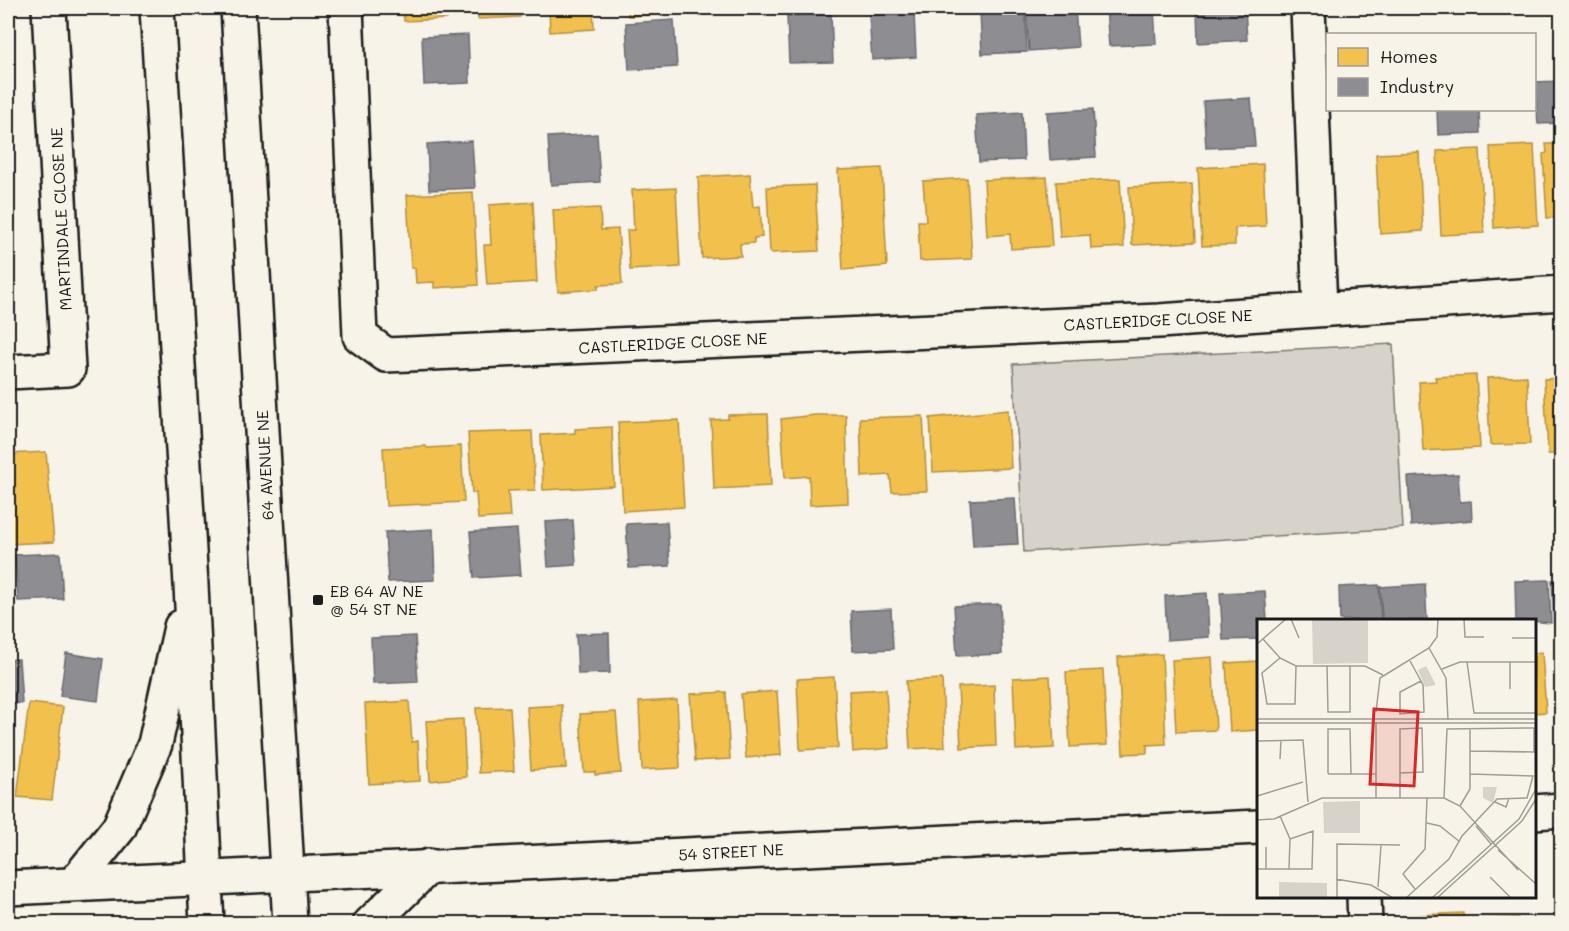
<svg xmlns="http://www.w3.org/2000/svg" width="1569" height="931" font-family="Mali,sans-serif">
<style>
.green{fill:#d7d3cb;stroke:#7a7874;stroke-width:1.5}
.homes{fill:#f2c14e;stroke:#b2903f;stroke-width:1.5}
.industry{fill:#8d8d92;stroke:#6b6b6f;stroke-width:1.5}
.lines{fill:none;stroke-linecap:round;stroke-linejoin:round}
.minor-casing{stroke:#1c1c1c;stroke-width:38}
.tertiary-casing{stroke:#1c1c1c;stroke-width:38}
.secondary-casing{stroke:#1c1c1c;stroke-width:38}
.minor{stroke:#f7f3e8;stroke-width:33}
.tertiary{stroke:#f7f3e8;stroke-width:33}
.secondary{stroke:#f7f3e8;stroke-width:33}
.poi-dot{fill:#1c1c1c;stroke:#f7f3e8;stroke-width:2}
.labels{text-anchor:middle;stroke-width:6;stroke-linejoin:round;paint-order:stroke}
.street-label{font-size:16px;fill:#1c1c1c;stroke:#f7f3e8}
.poi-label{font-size:16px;fill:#1c1c1c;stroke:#f7f3e8;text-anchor:start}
.inset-road{fill:none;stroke:#9f9d96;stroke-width:1.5}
.view{fill:#d62828;fill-opacity:0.15;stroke:#d62828;stroke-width:3}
.inset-edge{fill:none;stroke:#1c1c1c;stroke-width:3}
</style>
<rect width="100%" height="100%" fill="#f7f3e8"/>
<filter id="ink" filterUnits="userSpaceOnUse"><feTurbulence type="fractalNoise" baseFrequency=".0167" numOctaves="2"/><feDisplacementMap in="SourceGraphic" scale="12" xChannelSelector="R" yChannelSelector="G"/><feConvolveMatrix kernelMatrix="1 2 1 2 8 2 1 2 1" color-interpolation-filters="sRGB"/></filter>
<g filter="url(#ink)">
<!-- green -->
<path class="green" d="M 1393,344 L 1403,528 L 1024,552 L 1013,364 Z"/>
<!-- homes -->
<g class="homes">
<path d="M 403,8 L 447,8 L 447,19 L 404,21 Z"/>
<path d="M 478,8 L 520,8 L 520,17 L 478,19 Z"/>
<path d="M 549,8 L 593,8 L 594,29 L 550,32 Z"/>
<path d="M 628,8 L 685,8 L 685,13 L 628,16 Z"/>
<path d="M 1394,8 L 1464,8 L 1395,12 Z"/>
<path d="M 1546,144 L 1562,144 L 1562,217 L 1547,218 L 1543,154 L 1547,153 Z"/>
<path d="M 1534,145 L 1538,225 L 1494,228 L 1490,147 Z"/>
<path d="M 1480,149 L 1484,233 L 1441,235 L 1437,151 Z"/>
<path d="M 1419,152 L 1423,231 L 1380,234 L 1376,154 Z"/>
<path d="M 1263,164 L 1266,226 L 1235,228 L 1235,245 L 1202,246 L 1198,168 Z"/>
<path d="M 882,168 L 887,266 L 843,270 L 838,170 Z"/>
<path d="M 750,174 L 753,207 L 760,206 L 762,237 L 754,238 L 754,243 L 740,244 L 741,256 L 702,258 L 698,177 Z"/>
<path d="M 1047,177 L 1052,246 L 1011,249 L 1010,234 L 987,236 L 984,180 Z"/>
<path d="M 967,178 L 972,259 L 920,261 L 918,221 L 926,221 L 923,181 Z"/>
<path d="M 1120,179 L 1124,247 L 1091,249 L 1090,235 L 1060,237 L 1056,182 Z"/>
<path d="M 1192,184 L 1195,242 L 1132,245 L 1129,187 Z"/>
<path d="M 815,185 L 819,251 L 770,253 L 767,187 Z"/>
<path d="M 676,188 L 680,267 L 630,270 L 627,230 L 634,230 L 632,190 Z"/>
<path d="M 473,192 L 478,285 L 434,288 L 434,282 L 416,283 L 415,268 L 411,268 L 407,195 Z"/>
<path d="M 533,202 L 537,282 L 487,285 L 484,245 L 491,245 L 489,205 Z"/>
<path d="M 600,208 L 601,230 L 618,229 L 622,284 L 598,285 L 598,289 L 558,292 L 553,210 Z"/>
<path d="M 1476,375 L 1480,448 L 1423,451 L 1419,382 L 1436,381 L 1435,377 Z"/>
<path d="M 1527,376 L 1530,444 L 1490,445 L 1487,378 Z"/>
<path d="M 1562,378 L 1562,454 L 1548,454 L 1544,379 Z"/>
<path d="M 1008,410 L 1011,468 L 933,472 L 930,418 Z"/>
<path d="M 768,414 L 771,486 L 714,489 L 711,420 L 728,419 L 728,415 Z"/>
<path d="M 815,415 L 846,415 L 848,503 L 810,505 L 809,476 L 785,478 L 781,419 Z"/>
<path d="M 923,416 L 927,491 L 892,492 L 890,475 L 862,477 L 860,418 Z"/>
<path d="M 679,420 L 684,507 L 623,511 L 618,422 Z"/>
<path d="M 612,427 L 614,486 L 543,490 L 541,435 L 575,433 L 575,429 Z"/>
<path d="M 532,431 L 535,490 L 508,491 L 510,517 L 478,519 L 476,493 L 472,493 L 468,433 Z"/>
<path d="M 426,446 L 427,448 L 461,446 L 464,502 L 386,506 L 383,448 Z"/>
<path d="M 46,452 L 54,542 L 8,544 L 8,454 Z"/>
<path d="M 1542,652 L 1546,712 L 1534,713 L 1534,653 Z"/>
<path d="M 1162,654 L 1166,744 L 1147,745 L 1147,753 L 1123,754 L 1118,657 Z"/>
<path d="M 1212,657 L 1216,730 L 1176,732 L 1172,660 Z"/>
<path d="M 1258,661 L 1258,730 L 1230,732 L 1226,663 Z"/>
<path d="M 1103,670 L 1107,745 L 1070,747 L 1066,672 Z"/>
<path d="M 1050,676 L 1054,748 L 1016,750 L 1013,678 Z"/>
<path d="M 834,677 L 838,748 L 800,750 L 797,679 Z"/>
<path d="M 942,679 L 945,747 L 910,749 L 906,681 Z"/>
<path d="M 994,685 L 996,746 L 961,748 L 958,687 Z"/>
<path d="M 886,689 L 889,748 L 853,752 L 849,691 Z"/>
<path d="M 777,691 L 781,755 L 746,758 L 741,694 Z"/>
<path d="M 726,692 L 730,759 L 695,761 L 690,694 Z"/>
<path d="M 677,700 L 680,768 L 642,770 L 639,702 Z"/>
<path d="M 409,701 L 412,742 L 418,741 L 420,781 L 369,784 L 365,704 Z"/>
<path d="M 29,703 L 63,707 L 52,800 L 17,797 Z"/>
<path d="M 562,705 L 566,768 L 531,770 L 527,707 Z"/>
<path d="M 510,707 L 514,771 L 479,773 L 476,708 Z"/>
<path d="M 616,712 L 621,773 L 595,775 L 595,772 L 584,772 L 580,714 Z"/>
<path d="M 463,719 L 466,777 L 430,781 L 426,721 Z"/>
<path d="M 1463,913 L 1463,924 L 1419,924 L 1419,915 Z"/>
<path d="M 1518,918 L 1518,924 L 1482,924 L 1482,919 Z"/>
</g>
<!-- industry -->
<g class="industry">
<path d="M 1026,8 L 1075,8 L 1078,47 L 1029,51 Z"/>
<path d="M 1106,8 L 1154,8 L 1156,44 L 1109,46 Z"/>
<path d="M 1197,8 L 1245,8 L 1247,40 L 1198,43 Z"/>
<path d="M 1025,9 L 1027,52 L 982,54 L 980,11 Z"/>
<path d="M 914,13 L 916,57 L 872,60 L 869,15 Z"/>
<path d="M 831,14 L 833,62 L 789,63 L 787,16 Z"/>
<path d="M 674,20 L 677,67 L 629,70 L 626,23 Z"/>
<path d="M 468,35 L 470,83 L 424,85 L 422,37 Z"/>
<path d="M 1562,81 L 1562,123 L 1538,124 L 1535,82 Z"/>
<path d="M 1251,98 L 1255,146 L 1206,148 L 1203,101 Z"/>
<path d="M 1093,109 L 1096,157 L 1050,160 L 1047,112 Z"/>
<path d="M 1437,110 L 1479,110 L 1480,133 L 1438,135 Z"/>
<path d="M 1022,112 L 1024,160 L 979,162 L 976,115 Z"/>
<path d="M 597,134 L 600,182 L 551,185 L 548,137 Z"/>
<path d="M 472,141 L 475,188 L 429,190 L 427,144 Z"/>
<path d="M 1458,474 L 1460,502 L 1471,501 L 1472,520 L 1411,526 L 1408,477 Z"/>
<path d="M 1015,498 L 1018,544 L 973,546 L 970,500 Z"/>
<path d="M 573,520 L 576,565 L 548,567 L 545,522 Z"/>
<path d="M 667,522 L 670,566 L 629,568 L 626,524 Z"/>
<path d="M 433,529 L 435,580 L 388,582 L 385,532 Z"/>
<path d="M 517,529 L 521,575 L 474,578 L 470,532 Z"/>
<path d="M 60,553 L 63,599 L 18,601 L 15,555 Z"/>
<path d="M 1549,580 L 1551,623 L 1516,620 L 1515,581 Z"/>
<path d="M 1552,580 L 1562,580 L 1562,622 L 1554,623 Z"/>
<path d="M 1425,584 L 1427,620 L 1382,620 L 1380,587 Z"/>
<path d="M 1379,585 L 1381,620 L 1340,620 L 1339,587 Z"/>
<path d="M 1265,591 L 1267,620 L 1258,620 L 1258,639 L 1223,640 L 1220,593 Z"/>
<path d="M 1207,593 L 1209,637 L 1167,640 L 1165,596 Z"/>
<path d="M 1000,604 L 1002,654 L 957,656 L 954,606 Z"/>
<path d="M 891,609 L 893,649 L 853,651 L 851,611 Z"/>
<path d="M 609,633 L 610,673 L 578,674 L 576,634 Z"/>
<path d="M 415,636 L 418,682 L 373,684 L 371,638 Z"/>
<path d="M 66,653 L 103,659 L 98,701 L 60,696 Z"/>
<path d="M 19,659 L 22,703 L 8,704 L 8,660 Z"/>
</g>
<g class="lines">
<defs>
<g id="minor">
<path d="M 346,8 L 360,336 L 386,355 L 1159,321 L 1562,293"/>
<path d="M 1308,8 L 1320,309"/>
<path d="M 8,372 L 68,369 L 49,8"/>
<path d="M 1364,896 L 1365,924"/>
</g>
<g id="tertiary">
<path d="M 1534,812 L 1562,810"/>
<path d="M 8,888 L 1258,827"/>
</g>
<g id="secondary">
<path d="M 157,8 L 191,585 L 207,924"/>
<path d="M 238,8 L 290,924"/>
<path d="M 74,884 L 119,828 L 155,744 L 181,627"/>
<path d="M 370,924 L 429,866"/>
</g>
</defs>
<!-- minor casing -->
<use href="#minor" class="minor-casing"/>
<!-- tertiary casing -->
<use href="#tertiary" class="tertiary-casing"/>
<!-- secondary casing -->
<use href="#secondary" class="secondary-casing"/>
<!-- minor -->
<use href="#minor" class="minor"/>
<!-- tertiary -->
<use href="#tertiary" class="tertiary"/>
<!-- secondary -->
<use href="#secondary" class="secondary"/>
</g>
</g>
<!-- markers -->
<rect class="poi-dot" x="312" y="594" width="12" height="12" rx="3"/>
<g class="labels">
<!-- street labels -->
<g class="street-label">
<text transform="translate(61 219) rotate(-93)" y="6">MARTINDALE CLOSE NE</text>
<text transform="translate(1158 320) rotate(-3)" y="6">CASTLERIDGE CLOSE NE</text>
<text transform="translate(673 343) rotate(-3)" y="6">CASTLERIDGE CLOSE NE</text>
<text transform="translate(265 465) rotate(-93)" y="6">64 AVENUE NE</text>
<text transform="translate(731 852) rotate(-3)" y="6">54 STREET NE</text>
</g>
<!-- poi labels -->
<g class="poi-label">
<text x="330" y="597">EB 64 AV NE<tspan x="330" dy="18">@ 54 ST NE</tspan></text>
</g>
</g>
<!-- overview -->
<g transform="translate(1257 619)">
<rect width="279" height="279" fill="#f7f3e8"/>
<path d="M 55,0 L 111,0 L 111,44 L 56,45 ZM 169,47 L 178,64 L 178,66 L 168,68 L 161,51 ZM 226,168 L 240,168 L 236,184 L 226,179 ZM 103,182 L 103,214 L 67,214 L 66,183 ZM 22,263 L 70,264 L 70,279 L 22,279 Z" fill="#d7d3cb"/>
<path class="inset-road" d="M 34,0 L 42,19M 207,0 L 208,18 L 227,18M 255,19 L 279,19M 6,20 L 23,39 L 39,47 L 108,47 L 126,56M 0,25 L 29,0M 172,29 L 189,59 L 191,101M 23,39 L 5,54 L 10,85 L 38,85 L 39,47M 152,40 L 164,62 L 166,66 L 167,93 L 143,95 L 143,73 L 164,62M 210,43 L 217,94 L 279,94M 70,47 L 71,93 L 93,93 L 93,47M 185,50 L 203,43 L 279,43M 253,70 L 253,43M 119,93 L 123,59 L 172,29 L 180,18 L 181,0M 0,100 L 279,100M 0,104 L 279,104M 0,122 L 46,121 L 51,183M 23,140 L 24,121M 143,154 L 166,153 L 165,109 L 143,110 L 143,179M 94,155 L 93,110 L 71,110 L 71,154 L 72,155 L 119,155M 0,177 L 46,163M 119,179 L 119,103M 187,179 L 190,110 L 277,109 L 277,133 L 213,132M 238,183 L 249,188 L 252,179M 203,187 L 213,170 L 213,109M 23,197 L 33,220 L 32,250M 0,201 L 17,200 L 65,179 L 187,179 L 203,187 L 261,251M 170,204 L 183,207 L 203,223M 219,207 L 234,225M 241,231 L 279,265M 0,250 L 55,250 L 56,212 L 33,220M 9,250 L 9,228M 233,258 L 254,279M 79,260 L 114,266 L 136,279M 121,268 L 124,226M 158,270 L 146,255 L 168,230 L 170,179M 80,279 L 80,225 L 143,226M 149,279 L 192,240 L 205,217 L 240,180 L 270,179 L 276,157 L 213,155M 175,279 L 262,200 L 279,170M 180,279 L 265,202 L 279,180"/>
<path class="view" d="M 117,90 L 161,93 L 157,167 L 113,165 Z"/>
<rect width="279" height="279" class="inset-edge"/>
</g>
<!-- margin -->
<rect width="1569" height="931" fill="none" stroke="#f7f3e8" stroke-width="30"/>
<rect x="15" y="15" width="1539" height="901" fill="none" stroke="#1c1c1c" stroke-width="2" filter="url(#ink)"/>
<!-- legend -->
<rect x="1326" y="33" width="210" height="78" fill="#f7f3e8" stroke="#9f9d96" stroke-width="1.5"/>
<rect x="1338" y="48" width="30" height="18" fill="#f2c14e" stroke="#9f9d96" stroke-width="1.5"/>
<text x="1380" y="63" font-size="18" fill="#1c1c1c">Homes</text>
<rect x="1338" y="78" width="30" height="18" fill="#8d8d92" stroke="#9f9d96" stroke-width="1.5"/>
<text x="1380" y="93" font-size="18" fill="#1c1c1c">Industry</text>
</svg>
